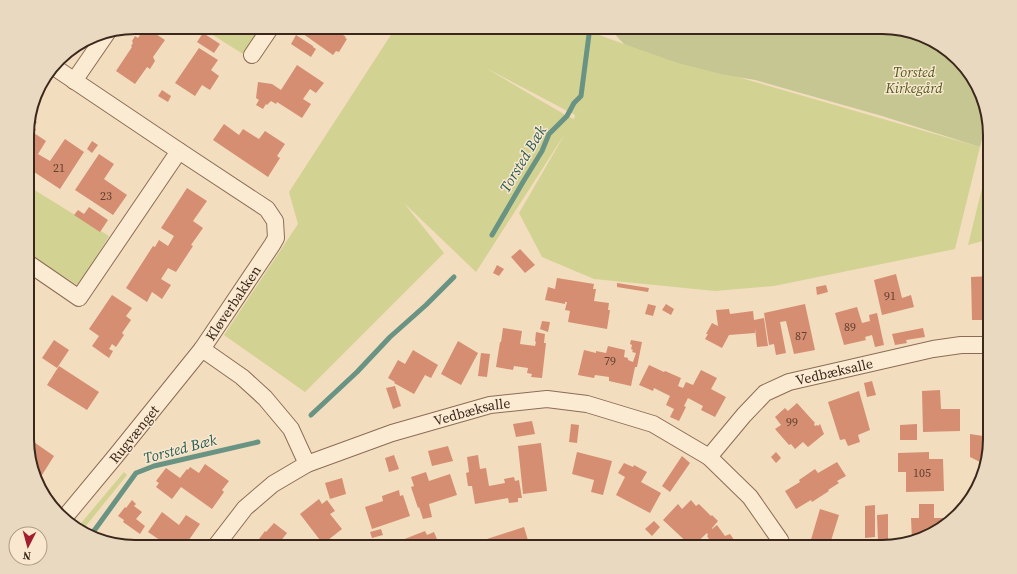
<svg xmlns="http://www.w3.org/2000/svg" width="1017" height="574" font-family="'Source Serif 4',serif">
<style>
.green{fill:#d2d292;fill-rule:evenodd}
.cemetery{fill:#c5c692}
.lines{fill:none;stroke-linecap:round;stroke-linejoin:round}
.stream{stroke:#699383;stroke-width:5}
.building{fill:#d58e71}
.minor-casing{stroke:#8d6c55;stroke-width:18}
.minor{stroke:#fcebd3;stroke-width:16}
.labels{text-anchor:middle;stroke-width:3;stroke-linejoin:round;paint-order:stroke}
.number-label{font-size:12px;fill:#624130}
.park-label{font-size:14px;font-style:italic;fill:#525a20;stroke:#f9e8cf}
.street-label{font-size:14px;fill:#3b271b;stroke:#f9e8cf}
.water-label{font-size:15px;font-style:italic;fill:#295d53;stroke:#f9e8cf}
.rim{fill:none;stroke:#3b271b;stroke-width:2}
</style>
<rect width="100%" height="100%" fill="#f3ddbf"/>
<!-- green -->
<g class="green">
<path d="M 200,27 L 263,27 L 243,54 Z"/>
<path d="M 396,27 L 601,27 L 599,35 L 624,44 L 980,147 L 955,249 L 774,286 L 715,291 L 594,279 L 542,257 L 519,213 L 566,132 L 476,272 L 404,203 L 444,253 L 305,392 L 224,335 L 298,224 L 289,192 ZM 484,67 L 575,115 L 574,119 L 567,116 Z"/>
<path d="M 990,156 L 990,239 L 968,245 Z"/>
<path d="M 28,186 L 109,236 L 79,286 L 28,254 Z"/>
<path d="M 124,472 L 127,475 L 81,532 L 77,528 Z"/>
</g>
<!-- cemetery -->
<path class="cemetery" d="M 612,27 L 882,27 L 936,41 L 972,75 L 987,121 L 980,147 L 882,116 L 755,80 L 721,74 L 678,63 L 624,44 C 619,39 614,34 612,27 Z"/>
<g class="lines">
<!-- stream -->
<g class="stream">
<path d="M 492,235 L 523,182 L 542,151 L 549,134 L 567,116 L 574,103 L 581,96 L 590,27"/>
<path d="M 311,415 L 357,372 L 390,337 L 426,305 L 454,277"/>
<path d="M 91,535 L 136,473 L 154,466 L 258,442"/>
</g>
</g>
<!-- building -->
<g class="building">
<path d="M 145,27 L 165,40 L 153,57 L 155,61 L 150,69 L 147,67 L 135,84 L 116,71 L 132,47 L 131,46 L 133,43 L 132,41 L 135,36 L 138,38 Z"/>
<path d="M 175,27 L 187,27 L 183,33 Z"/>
<path d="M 302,27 L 331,27 L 346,37 L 345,38 L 347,39 L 339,52 L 336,51 L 333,55 L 299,31 Z"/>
<path d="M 203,33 L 220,44 L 214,53 L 197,42 Z"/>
<path d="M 296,35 L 313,46 L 313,47 L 316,49 L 311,57 L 291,44 Z"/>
<path d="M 199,48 L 218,60 L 211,70 L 219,76 L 210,90 L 202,85 L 195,96 L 175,83 Z"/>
<path d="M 297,65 L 324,83 L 316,93 L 310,89 L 303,99 L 311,104 L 302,118 L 277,102 L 276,104 L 271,101 L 267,105 L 266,104 L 263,109 L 256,105 L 259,100 L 256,98 L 258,82 L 272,84 L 281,90 Z"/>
<path d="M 162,90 L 171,96 L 168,102 L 158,96 Z"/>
<path d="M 31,118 L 37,122 L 33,128 L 36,129 L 34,133 L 46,141 L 38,154 L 50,161 L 65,139 L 84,152 L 60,189 L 28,168 L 28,123 Z"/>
<path d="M 224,124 L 239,135 L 243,129 L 259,139 L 265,131 L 285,144 L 277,156 L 280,158 L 268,177 L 213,140 Z"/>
<path d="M 92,141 L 98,145 L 92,153 L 87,149 Z"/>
<path d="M 99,154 L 114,164 L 104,179 L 127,195 L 113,215 L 75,190 Z"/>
<path d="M 187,188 L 207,201 L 193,221 L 203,228 L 191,245 L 193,246 L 176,272 L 168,268 L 161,279 L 171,285 L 162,299 L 152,292 L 147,302 L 126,288 L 153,246 L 155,247 L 159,240 L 168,246 L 174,236 L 161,228 Z"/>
<path d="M 89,207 L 108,220 L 100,232 L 74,215 L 78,210 L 84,214 Z"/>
<path d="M 520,249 L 535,265 L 525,273 L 511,257 Z"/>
<path d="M 497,265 L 504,269 L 499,276 L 493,273 Z"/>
<path d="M 896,274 L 902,298 L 911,295 L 914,307 L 882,315 L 874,280 Z"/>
<path d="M 990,276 L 990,320 L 972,320 L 971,277 Z"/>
<path d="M 557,278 L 594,284 L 593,289 L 596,289 L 594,301 L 609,303 L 608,310 L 610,310 L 607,329 L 568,322 L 570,311 L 565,310 L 567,302 L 565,302 L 565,304 L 545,300 L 548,287 L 555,289 Z"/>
<path d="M 617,283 L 649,288 L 648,292 L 617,287 Z"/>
<path d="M 826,285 L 828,292 L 817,295 L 816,287 Z"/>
<path d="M 112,295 L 132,308 L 126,316 L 131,320 L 122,333 L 124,335 L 116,347 L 112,344 L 109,349 L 113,351 L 109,358 L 92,346 L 99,336 L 89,329 Z"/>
<path d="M 648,304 L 656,306 L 653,316 L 645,314 Z"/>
<path d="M 666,304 L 674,309 L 671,315 L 662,310 Z"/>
<path d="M 805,304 L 815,350 L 794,354 L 786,321 L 780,322 L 786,353 L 776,355 L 774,344 L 769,345 L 764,313 Z"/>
<path d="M 857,307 L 862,323 L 870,321 L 869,315 L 877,313 L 884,345 L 875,347 L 872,335 L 865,337 L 866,340 L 844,345 L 835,313 Z"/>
<path d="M 729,309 L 730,314 L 753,311 L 754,320 L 764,318 L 768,346 L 757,347 L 755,328 L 755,333 L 729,335 L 722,348 L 705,339 L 708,334 L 706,334 L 712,323 L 718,326 L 716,310 Z"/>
<path d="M 542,321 L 550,322 L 548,332 L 540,329 Z"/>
<path d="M 503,328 L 522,331 L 520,344 L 535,346 L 536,342 L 535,341 L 536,332 L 545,334 L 544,343 L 546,343 L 542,378 L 531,377 L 532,374 L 527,373 L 528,368 L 514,366 L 513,370 L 496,367 L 500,342 L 501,342 Z"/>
<path d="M 923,328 L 925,337 L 906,340 L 907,343 L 895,345 L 892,334 Z"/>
<path d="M 54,340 L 69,350 L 57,368 L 42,358 Z"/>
<path d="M 631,340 L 642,342 L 637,367 L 635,367 L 631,386 L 609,381 L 609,377 L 595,375 L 594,378 L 578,375 L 584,350 L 596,353 L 596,351 L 606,353 L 608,346 L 625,350 L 624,357 L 628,358 L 628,360 L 633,362 L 636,353 L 632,352 L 633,350 L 631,349 L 632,345 L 630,344 Z"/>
<path d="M 458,341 L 478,353 L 461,385 L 441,374 Z"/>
<path d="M 413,350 L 438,365 L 431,378 L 425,375 L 414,394 L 394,383 L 395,382 L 388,378 L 398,360 L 405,364 Z"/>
<path d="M 481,353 L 490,354 L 487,377 L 478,376 Z"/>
<path d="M 649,365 L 664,372 L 665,371 L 681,378 L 678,386 L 683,388 L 686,382 L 693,385 L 701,370 L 717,378 L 711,389 L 726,397 L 715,417 L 701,410 L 703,406 L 688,398 L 684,406 L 686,407 L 679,421 L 670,417 L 674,409 L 666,405 L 670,396 L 654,388 L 653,391 L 639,385 Z"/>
<path d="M 59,366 L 99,392 L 87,410 L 47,385 Z"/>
<path d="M 872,381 L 876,395 L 867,397 L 864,383 Z"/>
<path d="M 395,386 L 401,406 L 393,409 L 386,388 Z"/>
<path d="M 940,390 L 941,409 L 960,409 L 960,431 L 923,432 L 922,391 Z"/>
<path d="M 859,391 L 870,430 L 858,435 L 860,442 L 848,446 L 845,439 L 840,440 L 828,402 Z"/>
<path d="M 989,395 L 990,395 L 990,443 L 989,443 L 987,454 L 984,464 L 970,457 L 970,434 L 983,436 L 985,423 L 983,423 L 982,408 L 987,409 Z"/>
<path d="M 797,403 L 815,423 L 814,424 L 815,426 L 817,425 L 818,426 L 820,424 L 824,434 L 808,447 L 803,442 L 795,449 L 791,444 L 789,445 L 775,429 L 781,425 L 775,417 L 785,408 L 788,411 Z"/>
<path d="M 532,421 L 535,434 L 516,437 L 513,424 Z"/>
<path d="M 571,424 L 579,425 L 577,443 L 569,442 Z"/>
<path d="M 917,424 L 917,440 L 900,440 L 900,425 Z"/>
<path d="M 28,438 L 54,456 L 42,475 L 34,470 L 28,453 Z"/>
<path d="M 541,443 L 547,491 L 523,494 L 518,446 Z"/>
<path d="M 448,446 L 453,461 L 432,466 L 428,451 Z"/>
<path d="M 577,452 L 612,461 L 603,495 L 591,492 L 594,480 L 572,474 Z"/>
<path d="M 776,452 L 781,458 L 776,463 L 771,457 Z"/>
<path d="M 929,452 L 929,459 L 943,459 L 944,491 L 906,492 L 906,472 L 898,472 L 898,453 Z"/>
<path d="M 394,455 L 399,469 L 389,472 L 385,458 Z"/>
<path d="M 478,455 L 480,469 L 486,468 L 489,486 L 505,483 L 504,479 L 514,477 L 515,481 L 519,480 L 522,498 L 518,498 L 518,502 L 509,503 L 508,498 L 475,504 L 472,486 L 468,486 L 466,473 L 469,472 L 467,457 Z"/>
<path d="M 682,456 L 690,463 L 670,492 L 662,486 Z"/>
<path d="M 837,462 L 846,476 L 837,481 L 839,483 L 828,490 L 829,491 L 812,502 L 811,500 L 796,509 L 785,491 L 800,482 L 799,480 L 815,469 L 818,473 Z"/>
<path d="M 624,463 L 633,467 L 634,465 L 647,472 L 641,482 L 661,493 L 650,513 L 616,495 L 625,477 L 618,473 Z"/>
<path d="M 205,464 L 229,481 L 222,490 L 224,492 L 212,509 L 181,487 L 172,499 L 156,487 L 159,483 L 156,481 L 166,468 L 180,478 L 187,469 L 188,470 L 190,467 L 199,473 Z"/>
<path d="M 426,472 L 429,481 L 450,474 L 457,495 L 429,504 L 432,517 L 423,519 L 419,507 L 418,508 L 411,487 L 414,486 L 411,477 Z"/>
<path d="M 342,478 L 346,494 L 330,499 L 325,483 Z"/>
<path d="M 399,490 L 400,496 L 403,495 L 410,516 L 372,529 L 365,507 L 383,501 L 382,496 Z"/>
<path d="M 319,499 L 322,504 L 327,500 L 335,511 L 330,514 L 342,529 L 323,544 L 300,514 Z"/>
<path d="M 132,500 L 136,504 L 134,506 L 142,512 L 136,519 L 145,526 L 140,534 L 123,522 L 124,520 L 118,516 L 125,507 L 126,508 Z"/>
<path d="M 691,500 L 696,506 L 699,504 L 711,516 L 712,515 L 718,521 L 712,528 L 712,529 L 717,525 L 725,536 L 730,534 L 739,547 L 698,547 L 709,539 L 707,536 L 708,535 L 707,533 L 692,547 L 663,520 L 678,504 L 682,509 Z"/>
<path d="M 919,504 L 934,504 L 934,518 L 951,518 L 936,532 L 912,540 L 911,518 L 919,518 Z"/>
<path d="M 875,505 L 875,537 L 865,538 L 865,506 Z"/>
<path d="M 820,509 L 839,515 L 829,547 L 824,547 L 810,543 Z"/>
<path d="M 162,512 L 179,525 L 186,515 L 200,524 L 184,547 L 170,547 L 148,532 Z"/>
<path d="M 888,514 L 888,541 L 878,542 L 877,515 Z"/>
<path d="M 654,521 L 660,527 L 652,536 L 645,529 Z"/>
<path d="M 274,523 L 287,533 L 280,542 L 286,547 L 253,547 L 265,531 L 266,532 Z"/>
<path d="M 524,527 L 530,547 L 490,547 L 487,539 Z"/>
<path d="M 381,529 L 383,535 L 372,538 L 370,532 Z"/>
<path d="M 425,531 L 427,535 L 434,532 L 439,544 L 433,547 L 405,547 L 402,540 Z"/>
</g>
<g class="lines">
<defs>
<g id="minor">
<path d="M 252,55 L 271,27"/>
<path d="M 54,67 L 179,151 L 267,209 L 275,221 L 276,238 L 272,245 L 202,349 L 114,458 L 65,517"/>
<path d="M 74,81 L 107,33"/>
<path d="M 28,263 L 79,298 L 179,151"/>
<path d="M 202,349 L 242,377 L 265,398 L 291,429 L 307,464"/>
<path id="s1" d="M 709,457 L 744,415 L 765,393 L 789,382 L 933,349 L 961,345 L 990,345"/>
<path id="s2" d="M 215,547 L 245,508 L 273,484 L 307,464 L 392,433 L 490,405 L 547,399 L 587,404 L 653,424 L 709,457 L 750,497 L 780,540 L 783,547"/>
</g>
</defs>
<!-- minor casing -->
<use href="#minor" class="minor-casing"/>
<!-- minor -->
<use href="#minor" class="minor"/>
</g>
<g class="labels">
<!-- number labels -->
<g class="number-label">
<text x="59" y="172">21</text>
<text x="106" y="200">23</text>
<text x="890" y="300">91</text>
<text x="850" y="331">89</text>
<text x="801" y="340">87</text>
<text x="610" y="365">79</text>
<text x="792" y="426">99</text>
<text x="922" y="477">105</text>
</g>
<!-- park labels -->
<g class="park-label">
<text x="914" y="77">Torsted<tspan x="914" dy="16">Kirkegård</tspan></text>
</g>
<!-- street labels -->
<g class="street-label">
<text transform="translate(233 303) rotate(-56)" y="5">Kløverbakken</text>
<text dy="5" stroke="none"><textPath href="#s1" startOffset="158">Vedbæksalle</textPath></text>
<text dy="5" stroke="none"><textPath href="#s2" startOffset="299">Vedbæksalle</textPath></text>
<text transform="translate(134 434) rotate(-51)" y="5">Rugvænget</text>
</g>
<!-- water labels -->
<g class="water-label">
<text transform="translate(523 159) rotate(-59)" y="5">Torsted Bæk</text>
<text transform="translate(180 449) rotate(-15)" y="5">Torsted Bæk</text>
</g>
</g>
<!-- crop -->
<path d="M0 0H1017V574H0ZM135 34H882A101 101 0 0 1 983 135V439A101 101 0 0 1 882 540H135A101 101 0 0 1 34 439V135A101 101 0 0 1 135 34Z" fill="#ead9c1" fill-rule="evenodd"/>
<path class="rim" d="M135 34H882A101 101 0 0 1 983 135V439A101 101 0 0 1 882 540H135A101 101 0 0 1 34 439V135A101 101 0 0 1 135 34Z"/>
<!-- north arrow -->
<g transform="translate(28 546) rotate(186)"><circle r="19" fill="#f9e8cf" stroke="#ad9b87"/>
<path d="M0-3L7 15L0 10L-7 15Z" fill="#a31e2f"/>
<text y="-6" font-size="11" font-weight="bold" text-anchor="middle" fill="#3b271b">N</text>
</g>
</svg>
